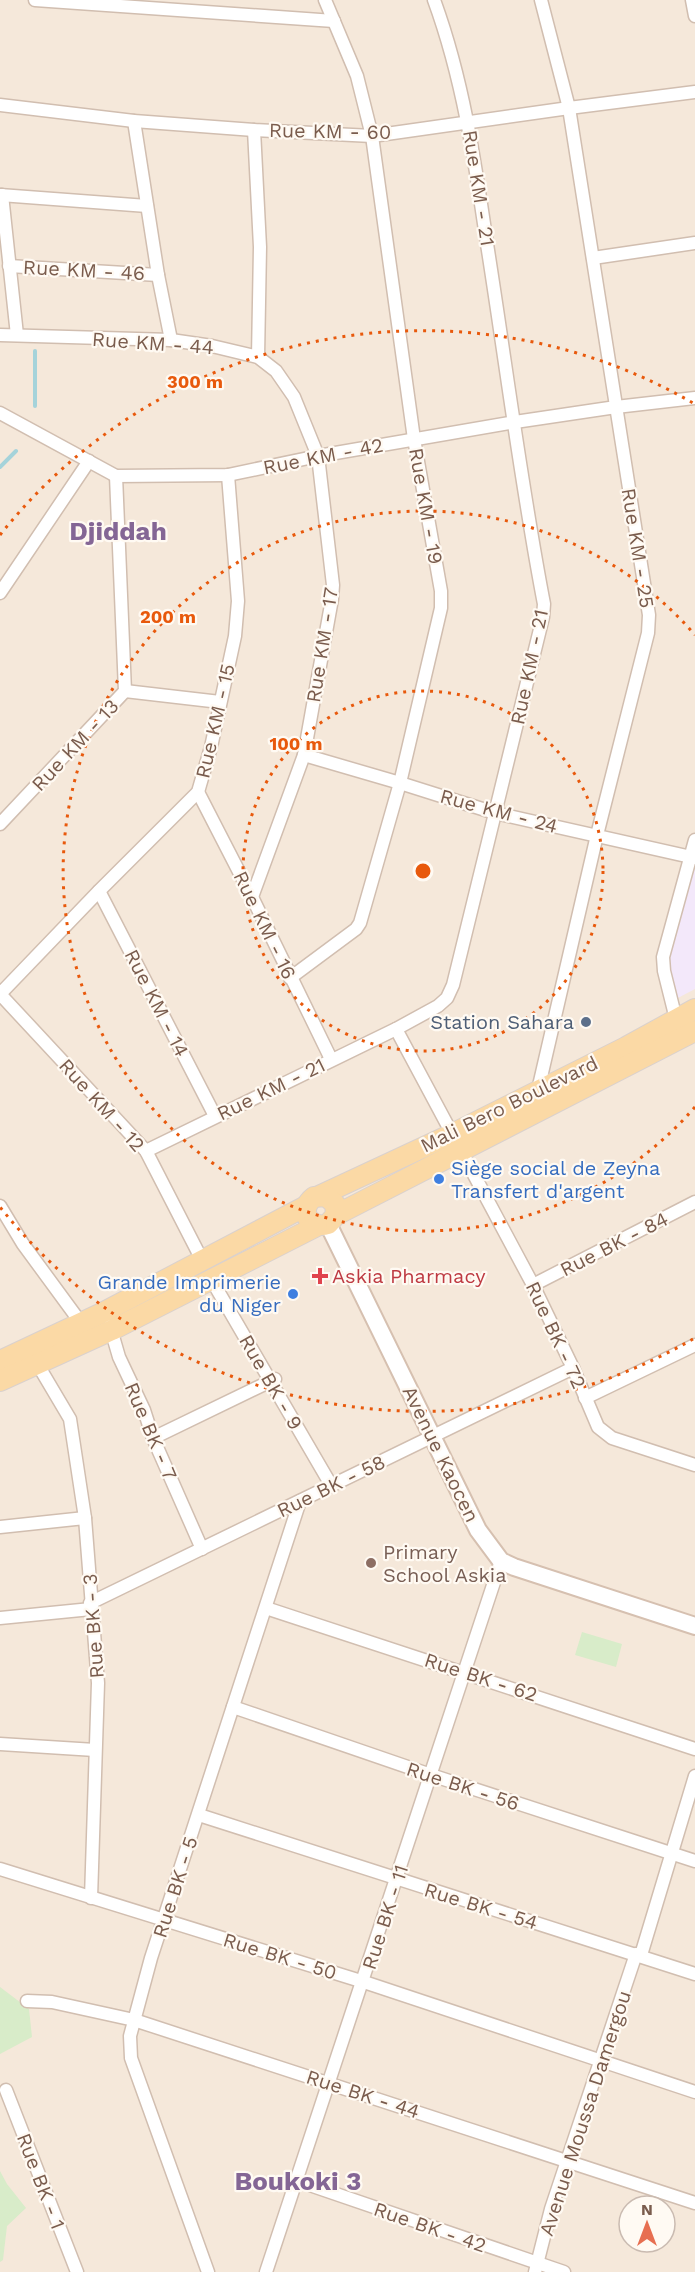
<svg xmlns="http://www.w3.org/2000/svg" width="695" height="2272" font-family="'Work Sans',sans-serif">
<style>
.residential{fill:#f5e8da;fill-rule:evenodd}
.education{fill:#f3e8fa}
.green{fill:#d8ecc9}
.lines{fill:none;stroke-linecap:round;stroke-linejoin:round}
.stream{stroke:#a5d3da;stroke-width:4}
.street-casing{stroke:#d1beb0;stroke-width:15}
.secondary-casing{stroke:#d6c0b0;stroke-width:20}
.primary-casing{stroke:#dad1cd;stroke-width:22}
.street{stroke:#fff;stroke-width:12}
.secondary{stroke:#fff;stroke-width:16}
.primary{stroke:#fbd9a5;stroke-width:20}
.ring{fill:none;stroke:#e8590c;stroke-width:3;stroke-dasharray:3 6}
.service-dot{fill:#5c6f8a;stroke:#fffaf3;stroke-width:2}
.shop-dot{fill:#3f7fe0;stroke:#fffaf3;stroke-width:2}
.health-dot{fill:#e0444e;stroke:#fffaf3;stroke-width:2}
.education-dot{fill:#8d6e63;stroke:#fffaf3;stroke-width:2}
.labels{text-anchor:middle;stroke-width:4.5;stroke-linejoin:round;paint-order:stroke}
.street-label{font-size:20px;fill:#7a5c4d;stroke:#fffaf3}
.service-label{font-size:20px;fill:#4e5e75;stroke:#fffaf3;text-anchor:end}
.shop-label{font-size:20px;fill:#366cbe;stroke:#fffaf3;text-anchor:start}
.health-label{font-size:20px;fill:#be3a42;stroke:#fffaf3;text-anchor:start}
.education-label{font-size:20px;fill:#785e54;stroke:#fffaf3;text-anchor:start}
.district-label{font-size:26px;font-weight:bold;fill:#846695;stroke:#fffaf3}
.centre{fill:#e8590c;stroke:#fffaf3;stroke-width:3}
.ring-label{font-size:18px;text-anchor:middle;font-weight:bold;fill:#e8590c;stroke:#fffaf3;stroke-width:4.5;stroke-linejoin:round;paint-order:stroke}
</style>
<rect width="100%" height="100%" fill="#fdf6ec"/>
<!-- residential -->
<path class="residential" d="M 0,0 L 695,0 L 695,2272 L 0,2272 ZM 629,2206 L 665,2206 L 665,2242 L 629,2242 Z"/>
<!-- education -->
<path class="education" d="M 690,868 L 695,868 L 695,989 L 674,1000 L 665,962 Z"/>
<!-- green -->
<g class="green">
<path d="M 582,1632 L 622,1644 L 616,1667 L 575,1655 Z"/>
<path d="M 0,1987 L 29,2009 L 32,2037 L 0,2054 Z"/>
<path d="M 0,2171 L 7,2184 L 26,2208 L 7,2226 L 3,2260 L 0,2262 Z"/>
</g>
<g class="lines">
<!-- stream -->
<g class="stream">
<path d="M 35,351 L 35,406"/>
<path d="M 0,467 L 16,451"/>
</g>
<defs>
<g id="street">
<path d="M 35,0 L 334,21"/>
<path d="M 692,0 L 695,16"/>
<path d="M 0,105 L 134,121 L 254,130 L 372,136 L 569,108 L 695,92"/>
<path d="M 134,121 L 158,275 L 171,340"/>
<path d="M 254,130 L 260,247 L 258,357"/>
<path d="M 0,195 L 147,206"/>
<path d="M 2,195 L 17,335"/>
<path d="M 593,258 L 695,243"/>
<path d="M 9,266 L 158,275"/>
<path d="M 0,335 L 171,340 L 212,346 L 258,357 L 276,371 L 294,397 L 318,456 L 333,585 L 332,599 L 304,755 L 252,897"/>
<path d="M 0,413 L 116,476 L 228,475 L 318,456 L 515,422 L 616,407 L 695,398"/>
<path d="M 0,593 L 89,461"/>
<path d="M 125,691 L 220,702"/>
<path d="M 304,755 L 400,783 L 495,813 L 695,858"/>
<path d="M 198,792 L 252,897 L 331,1059"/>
<path d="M 0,824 L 125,691 L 116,476"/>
<path d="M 99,891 L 215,1116"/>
<path d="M 290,978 L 356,929 L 360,923 L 400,783 L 441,608 L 441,591 L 414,439 L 372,136 L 357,76 L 325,0"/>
<path d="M 0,994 L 99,891 L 198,792 L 211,747 L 235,636 L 238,601 L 228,475"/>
<path d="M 0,994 L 146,1151 L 202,1260"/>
<path d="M 676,1019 L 664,971 L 663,957 L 695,840"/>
<path d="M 396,1029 L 533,1285 L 573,1368 L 598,1427 L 612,1438 L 695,1465"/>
<path d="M 538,1090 L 597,835 L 648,633 L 649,615 L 569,108 L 541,0"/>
<path d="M 146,1151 L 396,1029 L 438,1006 L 447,998 L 453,985 L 543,617 L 544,604 C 521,485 506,364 487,244 C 475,162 463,79 434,0"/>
<path d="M 0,1206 L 23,1244 L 81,1323"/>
<path d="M 211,1279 L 331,1485"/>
<path d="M 533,1285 L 695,1202"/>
<path d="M 110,1326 L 119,1357 L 144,1410 L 153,1438 L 202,1549"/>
<path d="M 38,1365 L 70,1419 L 85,1518 L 98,1683 L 91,1898"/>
<path d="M 585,1398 L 695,1345"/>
<path d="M 153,1438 L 275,1379"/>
<path d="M 0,1527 L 85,1518"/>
<path d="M 90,1603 L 573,1368"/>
<path d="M 266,1608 L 695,1749"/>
<path d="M 0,1618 L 91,1609"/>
<path d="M 233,1707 L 431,1775 L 695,1861"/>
<path d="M 0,1744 L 95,1750"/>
<path d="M 199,1815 L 695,1974"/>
<path d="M 0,1869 L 364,1982 L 695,2092"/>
<path d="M 641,1955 L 695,1776"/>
<path d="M 27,2001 L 52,2002 L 134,2020 L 695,2203"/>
<path d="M 6,2090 L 77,2272"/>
<path d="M 298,2181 L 564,2272"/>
<path d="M 208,2272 L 131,2058 L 130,2036 L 151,1958 L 300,1501"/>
<path d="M 266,2272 L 501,1561"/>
<path d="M 535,2272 L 551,2209 L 636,1954"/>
</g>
<path id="secondary" d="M 328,1224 L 478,1530 L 501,1561 L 514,1567 L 695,1626"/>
<g id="primary">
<path d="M 321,1195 L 452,1134 L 626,1047 L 695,1009"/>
<path d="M 336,1215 L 335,1204 L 326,1196 L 314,1197 C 298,1209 308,1230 328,1224 L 336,1215 L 695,1031"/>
<path d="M 0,1361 L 102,1313 L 306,1206"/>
<path d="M 0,1381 L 112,1330 L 317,1226"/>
</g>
</defs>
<!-- street casing -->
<use href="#street" class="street-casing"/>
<!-- secondary casing -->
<use href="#secondary" class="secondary-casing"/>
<!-- primary casing -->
<use href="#primary" class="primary-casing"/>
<!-- street -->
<use href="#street" class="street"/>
<!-- secondary -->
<use href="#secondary" class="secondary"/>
<!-- primary -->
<use href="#primary" class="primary"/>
</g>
<!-- distance rings -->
<g class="ring">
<circle cx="423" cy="871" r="180"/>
<path d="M695 1107A360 360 0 1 1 695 635"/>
<path d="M693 1339A540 540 0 0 1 0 1207M0 535A540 540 0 0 1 693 403"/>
</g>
<!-- markers -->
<circle class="service-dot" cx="586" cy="1022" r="6"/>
<g class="shop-dot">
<circle cx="439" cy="1179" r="6"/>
<circle cx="293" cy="1294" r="6"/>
</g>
<path class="health-dot" d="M317 1267h6v6h6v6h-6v6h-6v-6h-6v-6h6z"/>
<circle class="education-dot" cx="371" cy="1563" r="6"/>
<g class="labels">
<!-- street labels -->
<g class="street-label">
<text transform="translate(330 131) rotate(1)" y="7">Rue KM - 60</text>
<text transform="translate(479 188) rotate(81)" y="7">Rue KM - 21</text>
<text transform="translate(84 270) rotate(3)" y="7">Rue KM - 46</text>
<text transform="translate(153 343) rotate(4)" y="7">Rue KM - 44</text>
<text transform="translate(323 456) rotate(-11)" y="7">Rue KM - 42</text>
<text transform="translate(426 506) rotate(80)" y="7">Rue KM - 19</text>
<text transform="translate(638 548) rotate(81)" y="7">Rue KM - 25</text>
<text transform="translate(322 645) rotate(-81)" y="7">Rue KM - 17</text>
<text transform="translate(529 667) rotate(-78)" y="7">Rue KM - 21</text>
<text transform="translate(215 721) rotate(-77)" y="7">Rue KM - 15</text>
<text transform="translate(75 745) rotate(-47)" y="7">Rue KM - 13</text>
<text transform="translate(499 811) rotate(15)" y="7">Rue KM - 24</text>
<text transform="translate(265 925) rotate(64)" y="7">Rue KM - 16</text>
<text transform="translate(157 1003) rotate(63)" y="7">Rue KM - 14</text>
<text transform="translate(271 1089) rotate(-26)" y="7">Rue KM - 21</text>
<text transform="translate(509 1104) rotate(-26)" y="7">Mali Bero Boulevard</text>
<text transform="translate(102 1105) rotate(48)" y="7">Rue KM - 12</text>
<text transform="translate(614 1244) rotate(-27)" y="7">Rue BK - 84</text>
<text transform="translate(556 1335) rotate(65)" y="7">Rue BK - 72</text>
<text transform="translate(271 1382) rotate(60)" y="7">Rue BK - 9</text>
<text transform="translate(151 1431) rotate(67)" y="7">Rue BK - 7</text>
<text transform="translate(441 1454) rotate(64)" y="7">Avenue Kaocen</text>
<text transform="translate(331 1486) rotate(-26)" y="7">Rue BK - 58</text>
<text transform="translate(93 1626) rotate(-94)" y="7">Rue BK - 3</text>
<text transform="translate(481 1677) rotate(18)" y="7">Rue BK - 62</text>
<text transform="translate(463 1786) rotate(18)" y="7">Rue BK - 56</text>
<text transform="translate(175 1887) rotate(-72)" y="7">Rue BK - 5</text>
<text transform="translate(481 1906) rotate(17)" y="7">Rue BK - 54</text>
<text transform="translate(385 1917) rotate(-72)" y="7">Rue BK - 11</text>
<text transform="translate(280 1956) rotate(17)" y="7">Rue BK - 50</text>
<text transform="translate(363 2094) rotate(18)" y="7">Rue BK - 44</text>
<text transform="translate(585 2113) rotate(-72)" y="7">Avenue Moussa Damergou</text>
<text transform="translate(41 2181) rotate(69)" y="7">Rue BK - 1</text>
<text transform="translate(430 2227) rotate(19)" y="7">Rue BK - 42</text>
</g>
<!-- service labels -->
<g class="service-label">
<text x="574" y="1029">Station Sahara</text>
</g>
<!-- shop labels -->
<g class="shop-label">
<text x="451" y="1175">Siège social de Zeyna<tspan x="451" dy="23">Transfert d'argent</tspan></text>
<text x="281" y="1289" text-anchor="end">Grande Imprimerie<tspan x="281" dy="23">du Niger</tspan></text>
</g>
<!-- health labels -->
<g class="health-label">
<text x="332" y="1283">Askia Pharmacy</text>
</g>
<!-- education labels -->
<g class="education-label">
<text x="383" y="1559">Primary<tspan x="383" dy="23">School Askia</tspan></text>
</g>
<!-- district labels -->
<g class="district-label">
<text x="118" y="540">Djiddah</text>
<text x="298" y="2190">Boukoki 3</text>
</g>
</g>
<circle cx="423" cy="871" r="9" class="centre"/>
<g class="ring-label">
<text x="195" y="388">300 m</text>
<text x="168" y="623">200 m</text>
<text x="296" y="750">100 m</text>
</g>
<!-- north arrow -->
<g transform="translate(647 2224)"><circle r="28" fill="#fffaf3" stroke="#cabbb1" stroke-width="1.5"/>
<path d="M0-4.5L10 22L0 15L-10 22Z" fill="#e76f51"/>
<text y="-9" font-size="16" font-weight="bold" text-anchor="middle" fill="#7a5c4d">N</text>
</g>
</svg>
